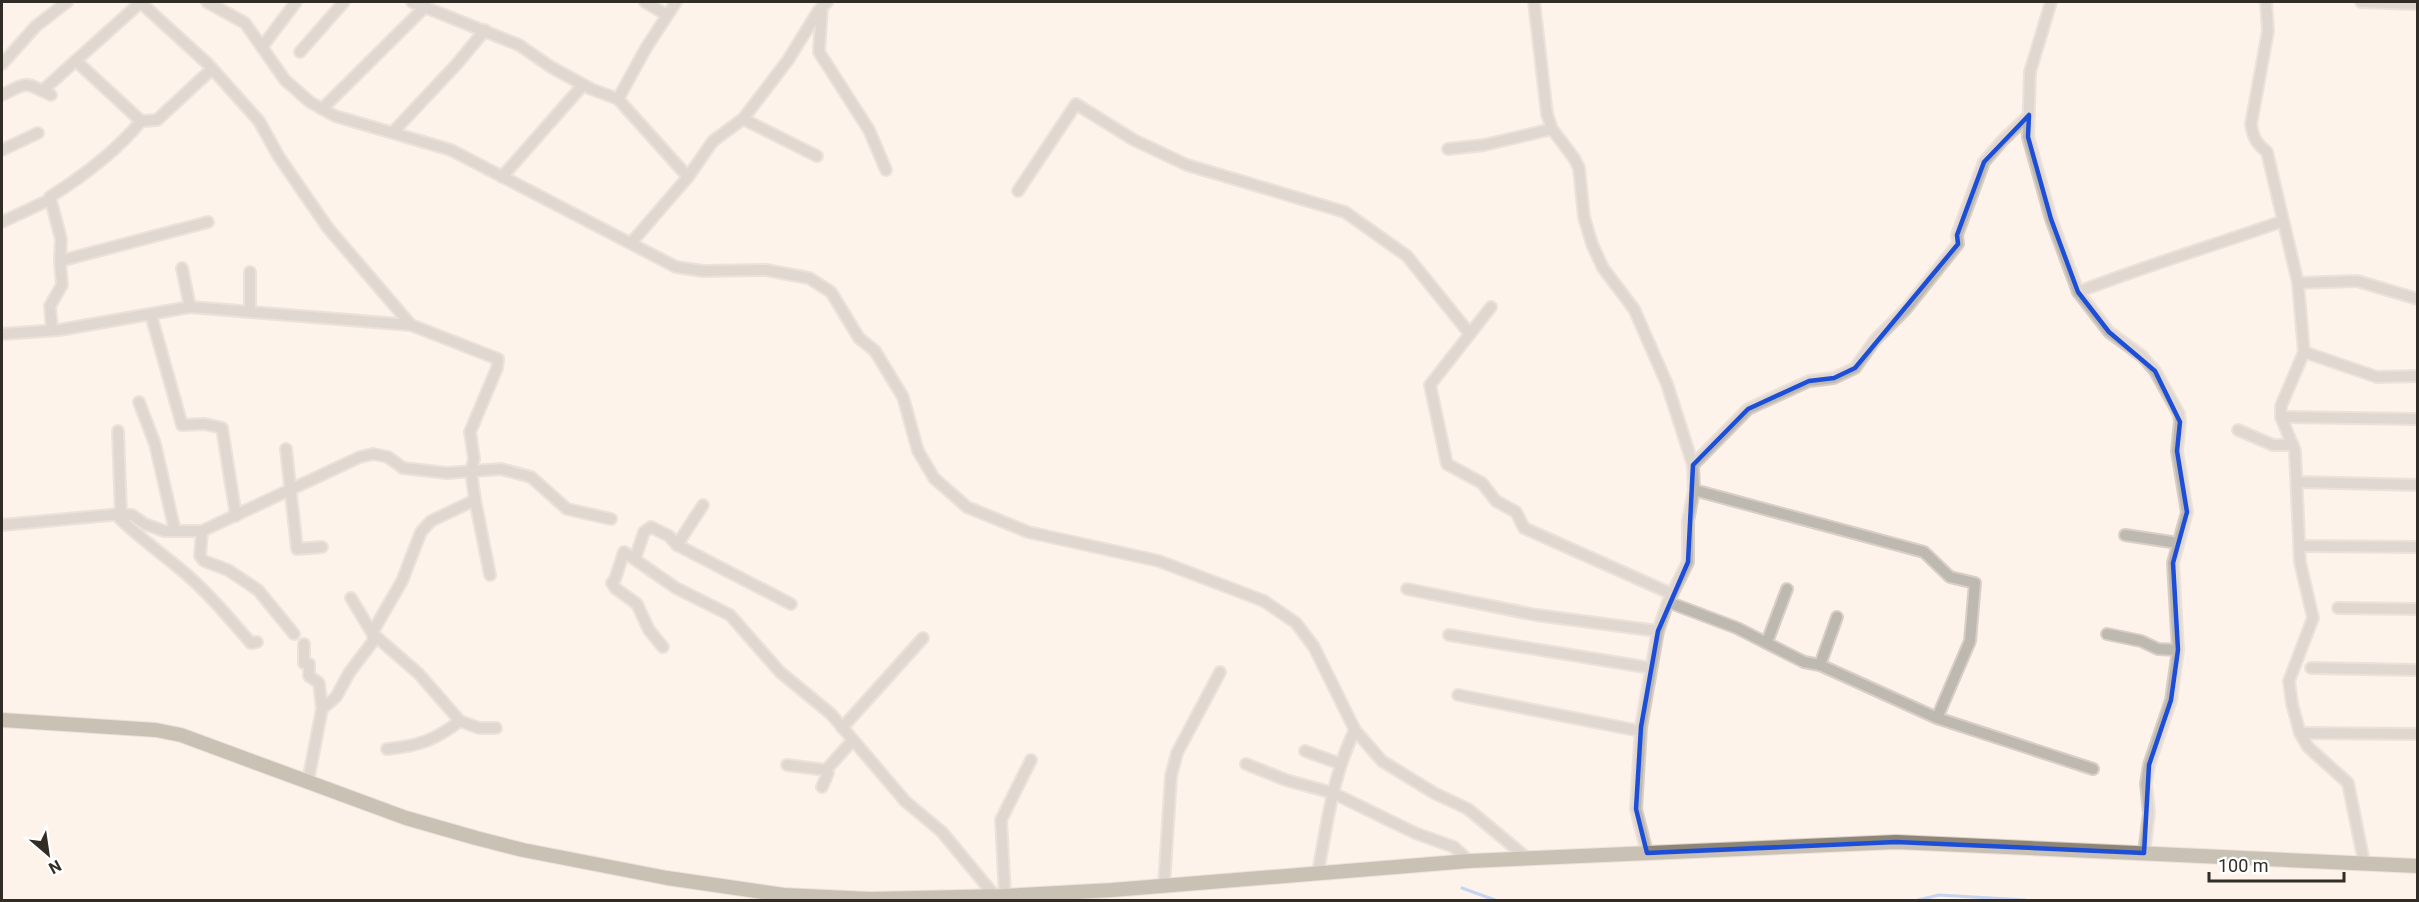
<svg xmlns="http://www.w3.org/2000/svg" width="2419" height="902" font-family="Roboto,sans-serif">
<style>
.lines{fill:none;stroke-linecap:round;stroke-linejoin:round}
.stream{stroke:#7fb0fa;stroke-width:3}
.minor-casing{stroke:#d9cfc7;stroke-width:14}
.major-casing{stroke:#d9cfc7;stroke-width:16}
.minor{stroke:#bdb9b1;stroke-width:10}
.major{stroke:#8d8677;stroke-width:14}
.marked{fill:none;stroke:#1d4ed8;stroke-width:4.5;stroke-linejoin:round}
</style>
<rect width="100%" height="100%" fill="#fef3ea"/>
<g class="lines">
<!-- stream -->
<g class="stream">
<path d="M 1462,888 L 1495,900"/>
<path d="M 1918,900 L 1939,895 L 2025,900"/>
</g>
<defs>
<g id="minor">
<path d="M 140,2 L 208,64 L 259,121 L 279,157 L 328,228 L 411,325"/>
<path d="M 207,2 L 245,23 L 285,80 L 310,102 L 335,116 L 451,150 L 676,267 L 703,271 L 766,270 L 809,278 L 831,292 L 859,338 L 875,351 L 903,397 L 918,451 L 934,478 L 967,507 L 1028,532 L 1159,561 L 1264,601 L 1296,623 L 1314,647 L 1355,730 L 1382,761 L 1434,793 L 1468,809 L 1527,858"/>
<path d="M 412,2 L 519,45 L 551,67 L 591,89 L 618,99 L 688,177"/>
<path d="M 645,2 L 667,15"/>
<path d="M 1534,2 L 1547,114 L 1552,129 L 1574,158 L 1579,168 L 1584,217 L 1592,244 L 1603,268 L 1634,309 L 1667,384 L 1693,465 L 1694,490 L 1688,521 L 1688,562 L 1668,602 L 1658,631 L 1641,727 L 1636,809 L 1647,853"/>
<path d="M 2051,2 L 2030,72 L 2028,137 L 2051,219 L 2078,292 L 2109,332 L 2142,356 L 2155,371 L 2179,414 L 2180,422 L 2177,451 L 2187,512 L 2173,563 L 2178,650 L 2171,700 L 2149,765 L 2146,784 L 2149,813 L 2144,853"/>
<path d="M 2266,2 L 2268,31 L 2251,124 C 2253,138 2257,144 2267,152 L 2298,283 L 2304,352 L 2281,406 L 2281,417 L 2295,451 L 2300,562 L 2313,618 L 2289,681 L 2292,704 L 2300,733 L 2308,747 L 2348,783 L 2364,862"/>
<path d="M 2361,2 L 2418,4"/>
<path d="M 822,7 L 819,52 L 869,130 L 886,170"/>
<path d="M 262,47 L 296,2"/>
<path d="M 300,52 L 344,2"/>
<path d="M 76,61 L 141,121"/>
<path d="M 2,64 L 36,26 L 67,2"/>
<path d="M 42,91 L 140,3"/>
<path d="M 2,95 C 29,81 24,82 51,95"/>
<path d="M 618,99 L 646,48 L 676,2"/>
<path d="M 322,109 L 425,7"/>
<path d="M 743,119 L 817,156"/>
<path d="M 393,132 L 456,65 L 485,30"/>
<path d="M 1448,149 L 1484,145 L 1552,129"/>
<path d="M 2,150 L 38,133"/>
<path d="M 502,177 L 583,85"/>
<path d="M 1018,191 L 1076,104 L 1134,140 L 1187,165 L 1345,212 L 1407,256 L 1470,334"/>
<path d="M 2,222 L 49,200"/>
<path d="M 631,243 L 688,177 L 713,141 L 743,119 L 788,60 L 819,10 L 827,2"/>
<path d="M 60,261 L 208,222"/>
<path d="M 182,268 L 190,307"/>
<path d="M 2298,283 L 2357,281 L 2418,299"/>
<path d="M 2078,292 C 2145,266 2215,245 2283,221"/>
<path d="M 1491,307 L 1430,385 L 1447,464 L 1482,483 L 1496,501 L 1516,512 L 1524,528 L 1672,594"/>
<path d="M 250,311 L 250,272"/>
<path d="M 151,315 L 182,425 L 205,424 L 222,428 L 236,516"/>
<path d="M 52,330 L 50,306 L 62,285 L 60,261 L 61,239 L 50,197 C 83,176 116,152 141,121 L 157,120 L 212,69"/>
<path d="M 2,334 L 59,330 L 190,307 L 411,325 L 498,359 L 497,368 L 470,432 L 474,459 L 471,471 L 475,500 L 490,575"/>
<path d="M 2304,352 L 2377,377 L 2418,376"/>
<path d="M 139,402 L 155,444 L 175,531"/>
<path d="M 2281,417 L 2418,419"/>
<path d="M 2238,430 L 2273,445 L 2293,445"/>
<path d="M 118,431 L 121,514"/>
<path d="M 286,449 L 297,549 L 322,547"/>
<path d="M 1693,465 L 1748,409 L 1809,381 L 1834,378 L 1855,368 L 1875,340 L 1906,309 L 1958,244 L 1957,235 L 1984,162 L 2002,141 L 2029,115"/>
<path d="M 2297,482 L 2418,485"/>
<path d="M 1694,490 L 1924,552 L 1950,577 L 1975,583 L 1970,641 L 1937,718"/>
<path d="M 115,514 C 135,534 157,550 179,568 C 206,590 228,617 251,643 L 257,642"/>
<path d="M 2,525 L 121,514 L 132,515 L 145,524 L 164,531 L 202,531 L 360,457 L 373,454 L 388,457 L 403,468 L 447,473 L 501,469 L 531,477 L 567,509 L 611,519"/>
<path d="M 202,531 L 200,556 L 204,561 L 228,570 L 258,590 L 294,634"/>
<path d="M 2125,535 L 2178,543"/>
<path d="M 677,545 L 703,505"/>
<path d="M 2300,546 L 2418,547"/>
<path d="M 635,559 L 644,532 L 651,527 L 669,536 L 677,545 L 791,604"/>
<path d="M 1407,589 L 1536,615 L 1658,631"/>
<path d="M 351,598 L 372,633 L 419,674 L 460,721 L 479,728 L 496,728"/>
<path d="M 1668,602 L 1737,628 L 1804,662 L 1820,665 L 1937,718 L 2093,769"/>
<path d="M 2338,608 L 2418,609"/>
<path d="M 2107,634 L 2141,641 L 2158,649 L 2178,650"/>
<path d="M 1449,635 L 1651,668"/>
<path d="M 1767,642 L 1787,589"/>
<path d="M 304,644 L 304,663 L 309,664 L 309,676 L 319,683 L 322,709"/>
<path d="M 663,647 L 649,630 L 637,604 L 615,588 L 612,583 L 615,579 L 624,552 L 676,588 L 730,615 L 780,672 L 831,714 L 905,801 L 942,832 L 995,896"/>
<path d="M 1820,665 L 1837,617"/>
<path d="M 2311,668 L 2418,670"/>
<path d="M 1458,695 L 1640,731"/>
<path d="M 842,728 L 923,638"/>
<path d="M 2300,733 L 2418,734"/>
<path d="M 387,749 C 419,746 435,740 460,721"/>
<path d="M 1305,751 L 1341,764"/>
<path d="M 1246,764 L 1286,780 L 1333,793 L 1415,833 L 1454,847 L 1469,861"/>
<path d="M 787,765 L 826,770"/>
<path d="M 308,781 L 322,709 L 336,697 L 349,673 L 374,640 L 372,633 L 402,581 L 421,532 L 431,521 L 475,500"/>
<path d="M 822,787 L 828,773 L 826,770 L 852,741"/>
<path d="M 1318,872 C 1327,824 1333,774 1355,730"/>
<path d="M 1164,886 L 1171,776 L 1177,753 L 1220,672"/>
<path d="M 1005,896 L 1001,820 L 1031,760"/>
</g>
<path id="major" d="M 2,720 L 156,730 L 181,735 L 406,818 L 476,838 L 523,850 L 667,878 L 784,895 L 870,899 L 1005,896 L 1112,890 L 1469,861 L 1896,842 L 2418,866"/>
</defs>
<!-- minor casing -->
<use href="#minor" class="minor-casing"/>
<!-- major casing -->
<use href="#major" class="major-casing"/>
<!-- minor -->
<use href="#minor" class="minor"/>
<!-- major -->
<use href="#major" class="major"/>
</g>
<!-- marked area -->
<path d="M0 0H2419V902H0ZM 2029,115 L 2028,137 L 2051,219 L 2078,292 L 2109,332 L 2155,371 L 2180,422 L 2177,451 L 2187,512 L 2173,563 L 2178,650 L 2171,700 L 2149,765 L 2144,853 L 1896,842 L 1647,853 L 1636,809 L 1641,727 L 1658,631 L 1688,562 L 1693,465 L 1748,409 L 1809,381 L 1834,378 L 1855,368 L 1958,244 L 1957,235 L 1984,162 Z" fill="#fef3ea" fill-opacity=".55" fill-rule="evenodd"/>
<path class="marked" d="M 2029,115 L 2028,137 L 2051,219 L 2078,292 L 2109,332 L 2155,371 L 2180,422 L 2177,451 L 2187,512 L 2173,563 L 2178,650 L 2171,700 L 2149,765 L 2144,853 L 1896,842 L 1647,853 L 1636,809 L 1641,727 L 1658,631 L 1688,562 L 1693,465 L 1748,409 L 1809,381 L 1834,378 L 1855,368 L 1958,244 L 1957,235 L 1984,162 Z"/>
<!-- border -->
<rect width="2419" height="902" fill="none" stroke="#322c26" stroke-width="6"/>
<!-- north arrow -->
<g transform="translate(48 854) rotate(151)" stroke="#ffffff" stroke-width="4.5" paint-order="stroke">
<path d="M0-4.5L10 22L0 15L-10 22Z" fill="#322c26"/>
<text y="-9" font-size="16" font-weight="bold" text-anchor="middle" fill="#322c26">N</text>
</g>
<!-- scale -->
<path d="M2209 872v9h135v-9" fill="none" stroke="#322c26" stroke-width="3"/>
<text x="2218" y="872" font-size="18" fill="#322c26" stroke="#ffffff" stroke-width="4.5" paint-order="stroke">100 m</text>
</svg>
